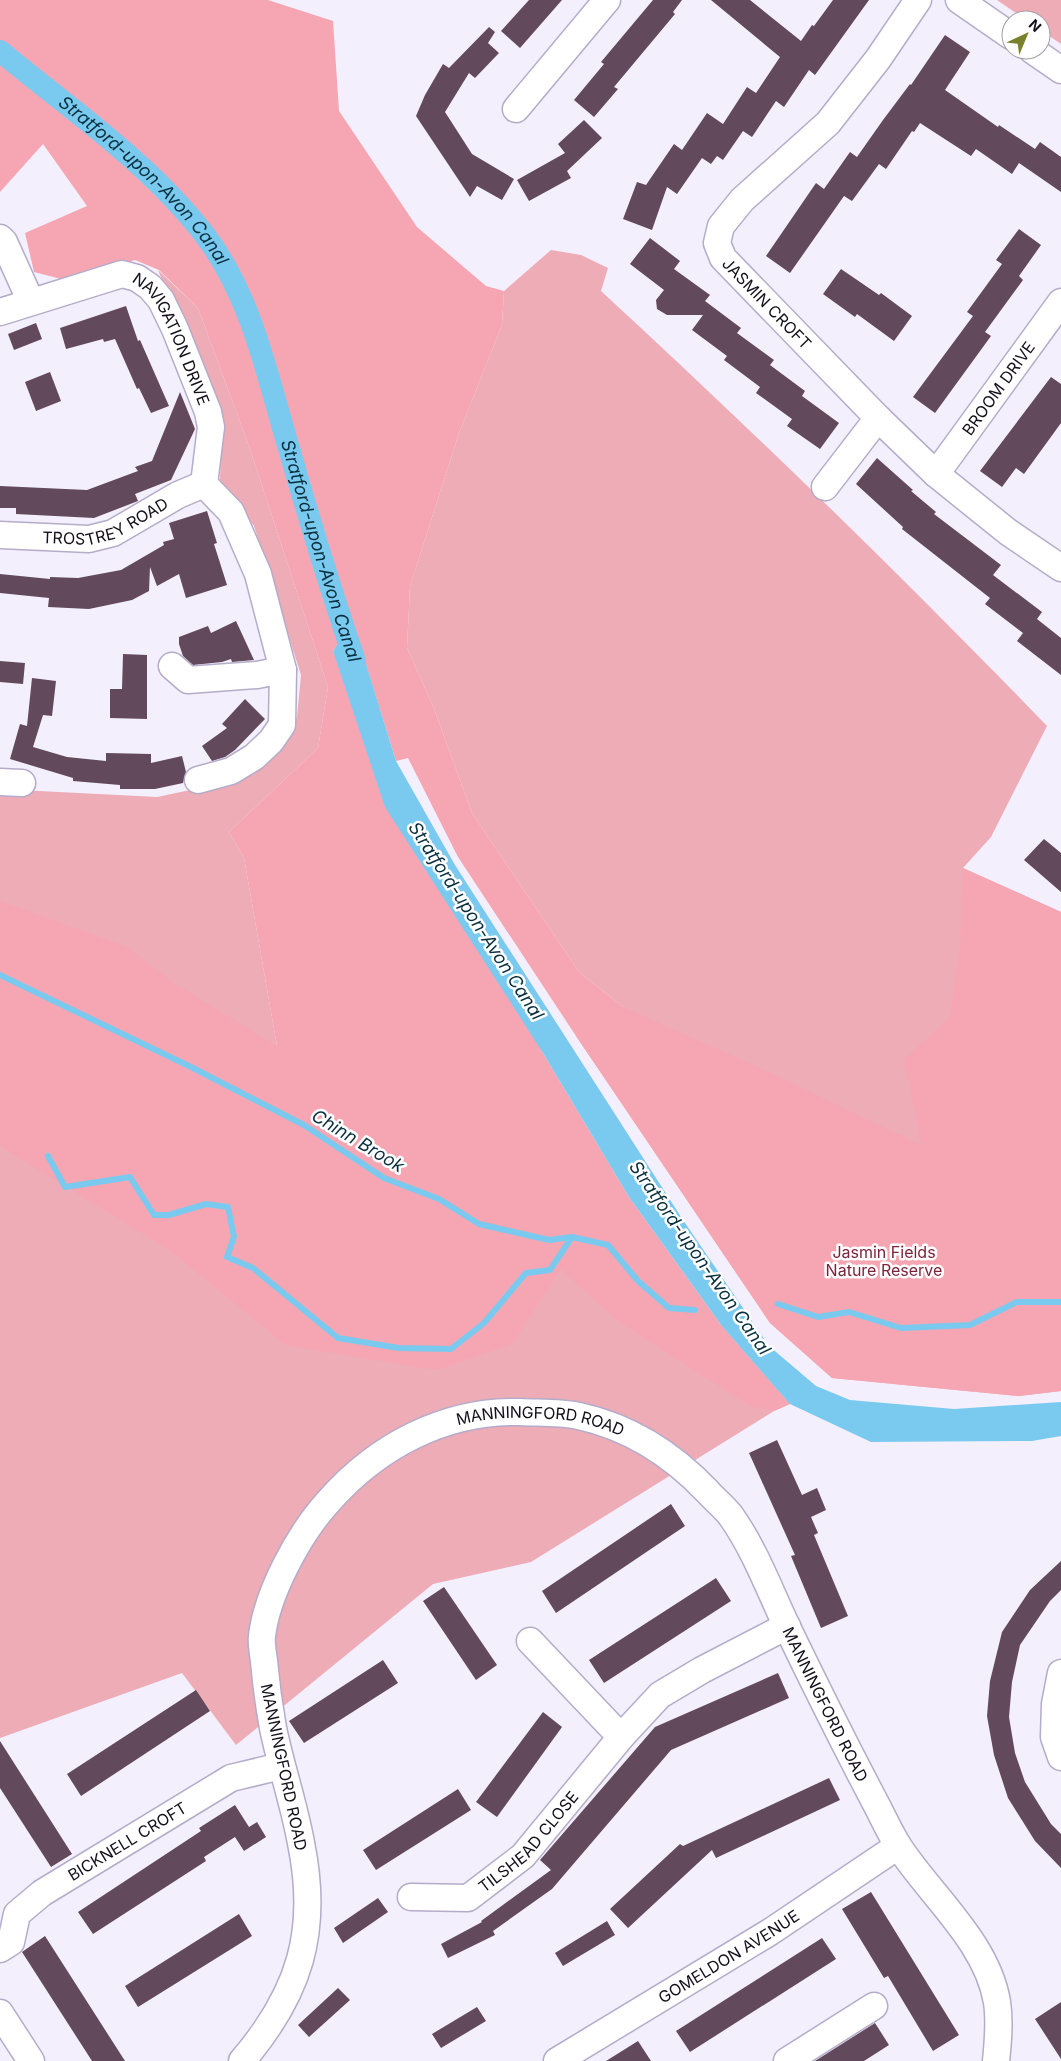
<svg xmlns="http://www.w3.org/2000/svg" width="1061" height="2061" font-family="Inter,sans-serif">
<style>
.green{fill:#edacb6}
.forest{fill:#f6a6b2}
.water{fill:#7acaf0}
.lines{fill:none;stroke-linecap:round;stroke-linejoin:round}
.stream{stroke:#7acaf0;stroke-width:6}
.canal{stroke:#7acaf0;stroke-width:22}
.building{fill:#62495c}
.minor-casing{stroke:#b5acca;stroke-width:29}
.minor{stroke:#fff;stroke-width:26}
.labels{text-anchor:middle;stroke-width:5;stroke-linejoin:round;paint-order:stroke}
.street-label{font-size:16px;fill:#14101b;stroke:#fff}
.park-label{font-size:16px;fill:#7d223a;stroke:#fff}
.water-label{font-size:18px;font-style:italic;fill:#082f3e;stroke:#fff}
</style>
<rect width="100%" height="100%" fill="#f3effc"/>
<!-- green -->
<g class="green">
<path d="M 997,0 L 1061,0 L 1061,44 L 1041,30 L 1041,20 L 1026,20 Z"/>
<path d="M 551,250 L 581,255 L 608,268 L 601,291 C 754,432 903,577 1047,726 L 991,837 L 963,868 L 1061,912 L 1061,1391 L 1019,1396 L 832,1378 L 770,1323 L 576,1036 L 623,1007 L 579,972 L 472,813 L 433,706 L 407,648 L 410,586 L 459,433 L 502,325 L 504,291 Z"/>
<path d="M 158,270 L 198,308 L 250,449 L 328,687 L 318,748 L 229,832 L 244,858 L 277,1046 L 722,1326 L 790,1404 L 774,1411 L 531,1562 L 433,1584 L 236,1745 L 182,1673 L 0,1738 L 0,789 L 157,797 L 243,779 L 281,747 L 297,717 L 301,675 L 254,526 L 220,480 L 222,423 Z"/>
</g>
<!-- forest -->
<path class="forest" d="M 0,0 L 268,0 L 333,21 L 339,111 L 417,227 L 486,286 L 504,291 L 502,325 L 459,433 L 410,586 L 407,648 L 433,706 L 472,813 L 579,972 L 623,1007 L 769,1072 L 922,1146 L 904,1060 L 950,1017 L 960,949 L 963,868 L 1061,912 L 1061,1391 L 1019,1396 L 832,1378 L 770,1323 L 576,1036 L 458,857 L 408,758 L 396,761 L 353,623 L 333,651 L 543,1053 L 629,1197 L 722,1326 L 790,1404 L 774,1411 L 752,1407 L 618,1321 L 561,1269 L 512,1344 L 436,1370 L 286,1345 L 171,1251 L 0,1146 L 0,901 L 127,947 L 175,984 L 277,1046 L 244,858 L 229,832 L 318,748 L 328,687 L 250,449 L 198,308 L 159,270 L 135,260 L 65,280 L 34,272 L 25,233 L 87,206 L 43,144 L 0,192 Z"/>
<!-- water -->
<path class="water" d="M 353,622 L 396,761 L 455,865 L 683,1220 L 769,1346 L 816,1386 L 850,1400 L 954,1409 L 1061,1402 L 1061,1436 L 1032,1441 L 871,1442 L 790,1404 L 722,1326 L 629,1197 L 543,1053 L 385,807 L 333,651 Z"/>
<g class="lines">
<!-- stream -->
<g class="stream">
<path d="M 0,975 L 191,1067 L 304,1125 L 384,1178 L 439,1199 L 479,1224 L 549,1240 L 572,1237 L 608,1245 L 638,1281 L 669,1308 L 695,1310"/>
<path d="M 48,1156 L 65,1187 L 130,1177 L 154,1215 L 169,1215 L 206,1204 L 228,1207 L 234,1237 L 227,1257 L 253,1268 L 338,1338 L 399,1348 L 451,1349 L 484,1323 L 526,1273 L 550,1270 L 572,1237"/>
<path d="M 778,1304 L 818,1317 L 849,1312 L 901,1328 L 970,1325 L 1017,1302 L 1061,1302"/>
</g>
<!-- canal -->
<path class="canal" id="s1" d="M 0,51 C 71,110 151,164 207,238 C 253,300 268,379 290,452 C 310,522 331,591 355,661"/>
</g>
<!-- building -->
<g class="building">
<path d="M 529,0 L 562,0 L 520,48 L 501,31 Z"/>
<path d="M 653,0 L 682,0 L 673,12 L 675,14 L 614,87 L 618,89 L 594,117 L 574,100 L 604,64 L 601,62 Z"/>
<path d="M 711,0 L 750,0 L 801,41 L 812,25 L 814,26 L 833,0 L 869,0 L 815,75 L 809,70 L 784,107 L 776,101 L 752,137 L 743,131 L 723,160 L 717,156 L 711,164 L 702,158 L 677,194 L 667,187 L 652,230 L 623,219 L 637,182 L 646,185 L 674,144 L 682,150 L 707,113 L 723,124 L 747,87 L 756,93 L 780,57 Z"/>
<path d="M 489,27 L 495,32 L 488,43 L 499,53 L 475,78 L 469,73 L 445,112 L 472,154 L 514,179 L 502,200 L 477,186 L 470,197 L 416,116 L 425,95 L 443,64 L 449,68 Z"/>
<path d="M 945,35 L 970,52 L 945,90 L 998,127 L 999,125 L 1035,149 L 1040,142 L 1061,157 L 1061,192 L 1019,163 L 1012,174 L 976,149 L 971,156 L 920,123 L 914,132 L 912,131 L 886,169 L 879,164 L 852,201 L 844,196 L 790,273 L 766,256 L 816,183 L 824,189 L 850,152 L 857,157 L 883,120 L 910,84 L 911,85 Z"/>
<path d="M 584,120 L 602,138 L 567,171 L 571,178 L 529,201 L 517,180 L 565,153 L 558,144 Z"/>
<path d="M 1019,229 L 1041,245 L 1019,276 L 1023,280 L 985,332 L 991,336 L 935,413 L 913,397 L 973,316 L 967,312 L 1002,264 L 996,260 Z"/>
<path d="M 650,238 L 680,261 L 674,269 L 710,295 L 705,301 L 741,328 L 737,333 L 774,360 L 770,365 L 805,391 L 802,396 L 839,423 L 820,449 L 787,426 L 792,419 L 756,393 L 760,387 L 724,360 L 727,356 L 692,330 L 703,315 L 667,315 L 657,309 L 656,300 L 664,290 L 630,264 Z"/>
<path d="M 841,269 L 879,295 L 881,293 L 912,316 L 894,341 L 857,314 L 855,317 L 823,294 Z"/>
<path d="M 126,306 L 138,341 L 140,340 L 169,406 L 151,413 L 139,388 L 137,389 L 115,339 L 104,342 L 103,339 L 66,349 L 60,328 Z"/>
<path d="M 36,323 L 42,339 L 14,350 L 8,334 Z"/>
<path d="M 50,372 L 61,401 L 36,411 L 25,382 Z"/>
<path d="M 1051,377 L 1061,384 L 1061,423 L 1024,474 L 1016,468 L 1002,487 L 980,471 Z"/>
<path d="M 180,392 L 195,429 L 171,480 L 135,494 L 138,501 L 94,518 L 16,514 L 16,508 L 0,508 L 0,486 L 87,490 L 138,471 L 135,467 L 152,461 Z"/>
<path d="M 877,458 L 913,490 L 911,491 L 936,512 L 934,514 L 1001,565 L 993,575 L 1042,612 L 1037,619 L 1061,638 L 1061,675 L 1017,641 L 1023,633 L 985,604 L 990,598 L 902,529 L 903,527 L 856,484 Z"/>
<path d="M 207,511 L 217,543 L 214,544 L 227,585 L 186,598 L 179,574 L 157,586 L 150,567 L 149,591 L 132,600 L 89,609 L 48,607 L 49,598 L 0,593 L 0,574 L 50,579 L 50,577 L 78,578 L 121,570 L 164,545 L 163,542 L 174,539 L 169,523 Z"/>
<path d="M 236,621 L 254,660 L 232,662 L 231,659 L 222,662 L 193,665 L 183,656 L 179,644 L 179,637 L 208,626 L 211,633 Z"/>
<path d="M 123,654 L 147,655 L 147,719 L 110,718 L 110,689 L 122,689 Z"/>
<path d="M 0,661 L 25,663 L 23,684 L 0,682 Z"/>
<path d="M 32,678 L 56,681 L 52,716 L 43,715 L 33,747 L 67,757 L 106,761 L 106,753 L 151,754 L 151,763 L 182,756 L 186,772 L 183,783 L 155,789 L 120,789 L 120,785 L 73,781 L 73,778 L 10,759 L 20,724 L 27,726 Z"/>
<path d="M 245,699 L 265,719 L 235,750 L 225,757 L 212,761 L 202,746 L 227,728 L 222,724 Z"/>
<path d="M 1044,839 L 1061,853 L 1061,892 L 1024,860 Z"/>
<path d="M 777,1440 L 802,1495 L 817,1488 L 826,1510 L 811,1517 L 818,1533 L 814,1535 L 848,1616 L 821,1628 L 791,1556 L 795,1555 L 749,1453 Z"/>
<path d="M 671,1504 L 685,1526 L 556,1613 L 542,1591 Z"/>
<path d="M 1061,1561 L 1061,1590 L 1050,1601 L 1020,1645 L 1012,1682 L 1009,1717 L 1015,1753 L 1025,1782 L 1051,1824 L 1061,1834 L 1061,1868 L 1035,1841 L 1008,1798 L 994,1755 L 987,1716 L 990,1681 L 1002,1632 L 1030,1590 Z"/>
<path d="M 716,1578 L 731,1601 L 604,1683 L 589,1660 Z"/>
<path d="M 444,1587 L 497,1665 L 476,1680 L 423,1601 Z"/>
<path d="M 383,1660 L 398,1683 L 304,1743 L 289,1721 Z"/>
<path d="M 778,1673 L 789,1698 L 671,1750 L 552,1889 L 493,1931 L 495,1935 L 448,1958 L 441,1944 L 482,1922 L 481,1921 L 551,1870 L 540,1860 L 655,1727 Z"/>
<path d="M 196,1690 L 210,1711 L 81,1796 L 67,1774 Z"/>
<path d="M 543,1712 L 562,1727 L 497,1817 L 476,1802 Z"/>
<path d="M 0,1741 L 72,1854 L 51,1867 L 0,1788 Z"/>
<path d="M 829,1778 L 840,1800 L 716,1858 L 712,1850 L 628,1928 L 610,1909 L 680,1844 L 683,1846 Z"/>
<path d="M 458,1789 L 471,1810 L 376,1870 L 363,1850 Z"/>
<path d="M 235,1805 L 249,1827 L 257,1822 L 266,1837 L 244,1851 L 235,1837 L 204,1857 L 206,1861 L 93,1934 L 78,1912 L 201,1831 L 199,1828 Z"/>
<path d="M 871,1892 L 959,2035 L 933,2051 L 888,1976 L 884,1978 L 842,1909 Z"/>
<path d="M 378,1898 L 388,1912 L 343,1943 L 334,1928 Z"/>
<path d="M 239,1914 L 252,1936 L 138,2007 L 125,1986 Z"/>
<path d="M 607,1921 L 615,1935 L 563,1966 L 555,1953 Z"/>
<path d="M 45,1936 L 125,2061 L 92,2061 L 22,1952 Z"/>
<path d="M 822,1938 L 836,1959 L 690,2052 L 676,2031 Z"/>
<path d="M 338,1988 L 350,2000 L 309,2037 L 298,2025 Z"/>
<path d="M 1061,2002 L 1061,2059 L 1035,2019 Z"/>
<path d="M 477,2007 L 486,2021 L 441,2048 L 432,2034 Z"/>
<path d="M 875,2023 L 889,2045 L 864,2061 L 815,2061 Z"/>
<path d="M 638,2041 L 651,2061 L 606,2061 Z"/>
</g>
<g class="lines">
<defs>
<g id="minor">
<path id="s2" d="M 918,0 L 878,59 L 828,123 L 742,200 L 721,226 L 717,243 L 723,258 L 878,418 L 936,474 L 1008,532 L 1061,568"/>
<path d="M 959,0 L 1011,36"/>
<path d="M 1032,50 L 1061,70"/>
<path d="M 516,109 L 607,0"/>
<path d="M 0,238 L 4,242 L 31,302"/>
<path id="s3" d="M 0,312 L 122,274 L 137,278 L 150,287 L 161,300 L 175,329 L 208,412 L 211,427 L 204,484"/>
<path id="s4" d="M 936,474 L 1061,302"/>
<path d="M 825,487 L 878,418"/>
<path id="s5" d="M 0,535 L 89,539 L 113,533 L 178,495 L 204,484"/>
<path d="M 172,666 L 188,680 L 257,675 L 283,670"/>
<path d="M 198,780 L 231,771 L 254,757 L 271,741 L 282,725 L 283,670 L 258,574 L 231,512 L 204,484"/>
<path d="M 0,782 L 22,783"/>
<path d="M 530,1641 L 621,1737"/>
<path d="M 1061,1673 L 1055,1704 L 1054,1737 L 1061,1757"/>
<path id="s6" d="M 411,1897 L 468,1898 L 523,1856 L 621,1737 L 660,1695 L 702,1670 L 787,1626"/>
<path id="s7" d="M 0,1949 L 11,1942 L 17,1914 L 42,1893 L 231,1778 L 281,1766"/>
<path d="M 0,2013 L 31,2061"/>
<path id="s8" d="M 242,2061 C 300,1993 319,1931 301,1843 C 294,1804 281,1767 273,1728 C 269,1706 266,1684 264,1661 C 263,1653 261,1644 262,1636 C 267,1593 299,1534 328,1502 C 377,1446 445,1410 520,1412 C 539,1413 560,1412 579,1416 C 629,1427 673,1455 708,1492 C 715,1500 724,1507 731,1516 C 755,1550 770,1591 788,1629 C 816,1687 845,1745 875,1802 C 883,1817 890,1833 899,1847 C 931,1896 987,1942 997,2002 C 1000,2022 998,2042 996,2061"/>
<path id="s9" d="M 557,2061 L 770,1932 L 898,1846"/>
<path d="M 787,2061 L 874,2006"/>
</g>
</defs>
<!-- minor casing -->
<use href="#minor" class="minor-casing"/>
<!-- minor -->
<use href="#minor" class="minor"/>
</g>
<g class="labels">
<!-- street labels -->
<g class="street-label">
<text dy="6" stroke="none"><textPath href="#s2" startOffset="398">JASMIN CROFT</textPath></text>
<text dy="6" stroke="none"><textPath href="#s3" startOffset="215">NAVIGATION DRIVE</textPath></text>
<text dy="6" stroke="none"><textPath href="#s4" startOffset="106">BROOM DRIVE</textPath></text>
<text dy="6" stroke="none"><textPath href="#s5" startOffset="109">TROSTREY ROAD</textPath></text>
<text dy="6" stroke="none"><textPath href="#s8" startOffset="838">MANNINGFORD ROAD</textPath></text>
<text dy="6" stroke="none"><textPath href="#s8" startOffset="1272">MANNINGFORD ROAD</textPath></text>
<text transform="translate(284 1767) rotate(78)" y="6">MANNINGFORD ROAD</text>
<text dy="6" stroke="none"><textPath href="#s6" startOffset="140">TILSHEAD CLOSE</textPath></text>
<text dy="6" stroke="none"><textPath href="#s7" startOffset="174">BICKNELL CROFT</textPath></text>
<text dy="6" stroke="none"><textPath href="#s9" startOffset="201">GOMELDON AVENUE</textPath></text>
</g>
<!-- park labels -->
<g class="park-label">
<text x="884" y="1258">Jasmin Fields<tspan x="884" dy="18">Nature Reserve</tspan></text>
</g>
<!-- water labels -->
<g class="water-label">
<text dy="6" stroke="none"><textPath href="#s1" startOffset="194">Stratford-upon-Avon Canal</textPath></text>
<text dy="6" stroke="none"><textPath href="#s1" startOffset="614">Stratford-upon-Avon Canal</textPath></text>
<text transform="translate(476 921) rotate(57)" y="6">Stratford-upon-Avon Canal</text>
<text transform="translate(358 1141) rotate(31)" y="6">Chinn Brook</text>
<text transform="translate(700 1258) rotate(55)" y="6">Stratford-upon-Avon Canal</text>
</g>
</g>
<!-- north arrow -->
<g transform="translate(1026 35) rotate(44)"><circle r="24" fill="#ffffff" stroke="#a19fa4"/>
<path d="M0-4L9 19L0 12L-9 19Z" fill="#7a812c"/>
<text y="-8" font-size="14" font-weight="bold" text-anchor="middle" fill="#14101b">N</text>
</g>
</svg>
